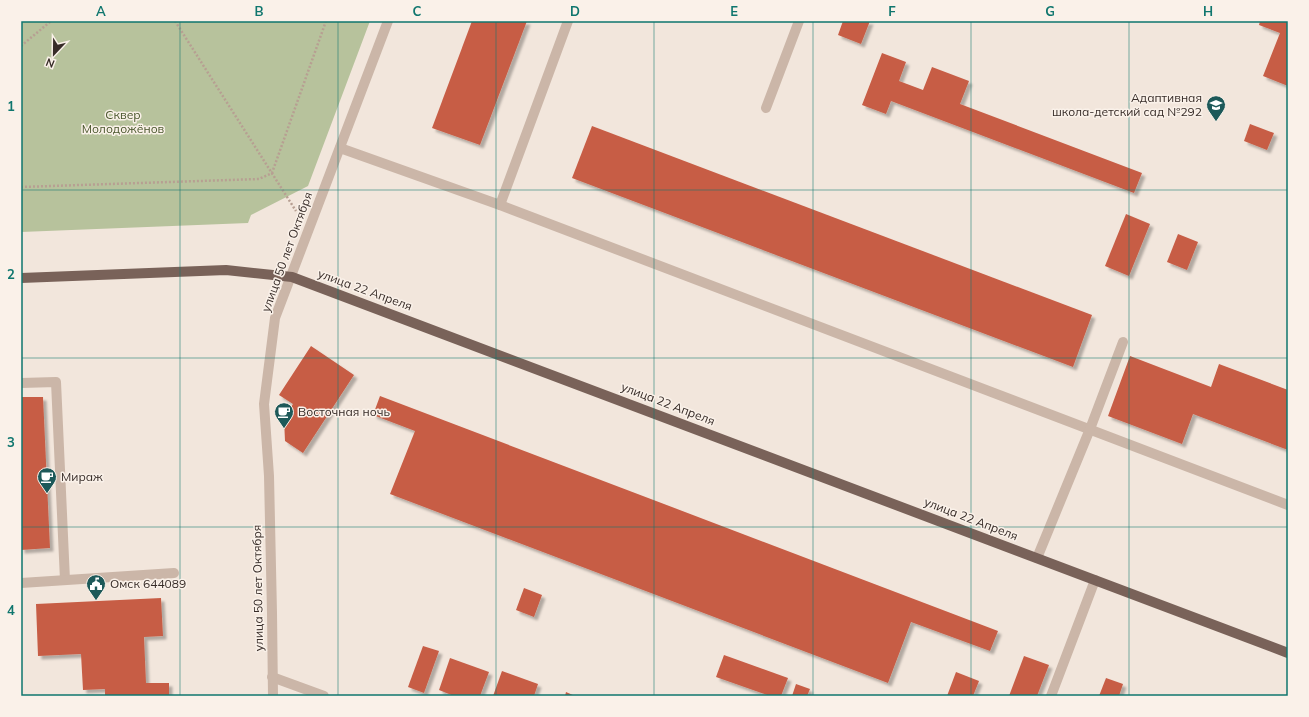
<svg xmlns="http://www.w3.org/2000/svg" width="1309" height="717" font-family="Mulish,sans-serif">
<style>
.green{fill:#b7c29c}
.building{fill:#c75d45;filter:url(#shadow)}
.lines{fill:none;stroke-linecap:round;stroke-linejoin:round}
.path{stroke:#b79f92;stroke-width:2.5;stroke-dasharray:2 2;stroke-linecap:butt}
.minor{stroke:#cbb6a8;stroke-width:10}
.major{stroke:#796259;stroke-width:10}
.grid{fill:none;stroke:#0f766e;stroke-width:1;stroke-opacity:0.55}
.labels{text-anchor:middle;stroke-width:3;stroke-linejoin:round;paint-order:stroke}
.poi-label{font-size:12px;fill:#372c28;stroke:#faf1e9;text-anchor:start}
.park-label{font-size:12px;fill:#49562c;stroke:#faf1e9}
.street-label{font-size:12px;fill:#372c28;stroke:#faf1e9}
.neatline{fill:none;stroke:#0f766e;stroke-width:1.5}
.grid-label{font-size:13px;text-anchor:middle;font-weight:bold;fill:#0f766e}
</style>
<defs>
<filter id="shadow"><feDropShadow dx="3.5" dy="3.5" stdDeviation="1" flood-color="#0004"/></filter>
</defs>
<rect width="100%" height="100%" fill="#f2e6dc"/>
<!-- green -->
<path class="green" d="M 21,21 L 370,21 L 308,186 L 251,215 L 248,223 L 21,232 Z"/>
<!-- building -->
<g class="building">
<path d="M 472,21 L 527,21 L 480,145 L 432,128 Z"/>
<path d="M 843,21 L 870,21 L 861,44 L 838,35 Z"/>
<path d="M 1260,21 L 1288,21 L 1288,86 L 1263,76 L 1280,33 L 1259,25 Z"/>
<path d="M 882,53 L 906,62 L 899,81 L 923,90 L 932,67 L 969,81 L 960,104 L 1142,173 L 1134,193 L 891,101 L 886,114 L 862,105 Z"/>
<path d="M 1250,124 L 1274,133 L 1267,150 L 1244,141 Z"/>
<path d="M 592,126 L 1092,315 L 1073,367 L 572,178 Z"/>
<path d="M 1126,214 L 1150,224 L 1129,276 L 1105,266 Z"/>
<path d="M 1178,234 L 1198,242 L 1187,270 L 1167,262 Z"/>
<path d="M 311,346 L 354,375 L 303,453 L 285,441 L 284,419 L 293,404 L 279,395 Z"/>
<path d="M 1130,356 L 1211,387 L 1219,364 L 1288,390 L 1288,450 L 1193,414 L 1182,444 L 1108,416 Z"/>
<path d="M 380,396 L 998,631 L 990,651 L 911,622 L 888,683 L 390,494 L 415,431 L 373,415 Z"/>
<path d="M 21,397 L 43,397 L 50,548 L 21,550 Z"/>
<path d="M 524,588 L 542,595 L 534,617 L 516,610 Z"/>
<path d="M 161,598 L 163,636 L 144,637 L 146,683 L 169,683 L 169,696 L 105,696 L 105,689 L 83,690 L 81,654 L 38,656 L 36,604 Z"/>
<path d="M 423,646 L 439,651 L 424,693 L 408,687 Z"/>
<path d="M 724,655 L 788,678 L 781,696 L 770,696 L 716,677 Z"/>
<path d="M 1024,656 L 1049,665 L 1037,696 L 1009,696 Z"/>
<path d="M 450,658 L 489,672 L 480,696 L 454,696 L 439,690 Z"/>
<path d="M 502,671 L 538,684 L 534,696 L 493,696 Z"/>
<path d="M 956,672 L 979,681 L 973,696 L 947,696 Z"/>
<path d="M 1106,678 L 1123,684 L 1119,696 L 1099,696 Z"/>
<path d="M 796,684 L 810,689 L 807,696 L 792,696 Z"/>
<path d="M 566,692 L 575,696 L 565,696 Z"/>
</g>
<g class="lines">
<!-- path -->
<g class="path">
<path d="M 175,21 L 296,211"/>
<path d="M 21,46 L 51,21"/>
<path d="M 21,187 L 259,179 L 272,173 L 326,21"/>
</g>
<!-- minor -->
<g class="minor">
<path d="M 766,108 L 799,21"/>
<path d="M 340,148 L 500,205 L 1288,505"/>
<path d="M 500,205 L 568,21"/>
<path d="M 21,383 L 56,382 L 65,580"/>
<path d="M 1037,558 L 1090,429 L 1123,342"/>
<path d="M 21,583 L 174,573"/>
<path d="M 272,677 L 324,696"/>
<path d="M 273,696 L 272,613 L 269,476 L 264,404 L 275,318 L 388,21"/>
<path d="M 1051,696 L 1095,580"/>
</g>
<!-- major -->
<path class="major" d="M 21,278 L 226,270 L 292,277 L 1288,653"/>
</g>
<!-- grid -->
<path class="grid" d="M 180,21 L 180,696M 338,21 L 338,696M 496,21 L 496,696M 654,21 L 654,696M 813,21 L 813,696M 971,21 L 971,696M 1129,21 L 1129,696M 21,190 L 1288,190M 21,358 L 1288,358M 21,527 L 1288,527"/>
<!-- icons -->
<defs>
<symbol id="school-pin" viewBox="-11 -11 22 30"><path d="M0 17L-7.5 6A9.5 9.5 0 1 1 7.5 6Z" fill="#1d5959" stroke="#faf1e9"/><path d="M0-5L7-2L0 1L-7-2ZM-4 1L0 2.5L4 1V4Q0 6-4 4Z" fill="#fff"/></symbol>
<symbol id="cafe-pin" viewBox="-11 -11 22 30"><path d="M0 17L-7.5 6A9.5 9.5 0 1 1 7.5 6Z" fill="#1d5959" stroke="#faf1e9"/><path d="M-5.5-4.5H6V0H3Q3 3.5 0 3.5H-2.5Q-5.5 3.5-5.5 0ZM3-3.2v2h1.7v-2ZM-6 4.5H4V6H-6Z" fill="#fff"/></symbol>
<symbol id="civic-pin" viewBox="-11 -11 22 30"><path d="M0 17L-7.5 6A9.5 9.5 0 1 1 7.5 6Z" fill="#1d5959" stroke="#faf1e9"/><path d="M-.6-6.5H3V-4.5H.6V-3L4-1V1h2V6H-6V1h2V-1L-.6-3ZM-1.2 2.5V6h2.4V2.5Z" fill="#fff"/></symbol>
</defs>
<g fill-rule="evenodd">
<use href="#school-pin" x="1205" y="94" width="22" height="30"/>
<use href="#cafe-pin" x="273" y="401" width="22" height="30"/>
<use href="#cafe-pin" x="36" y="466" width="22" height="30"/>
<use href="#civic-pin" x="85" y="573" width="22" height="30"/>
</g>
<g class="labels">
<!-- poi labels -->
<g class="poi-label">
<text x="1202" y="102" text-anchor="end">Адаптивная<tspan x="1202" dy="14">школа-детский сад №292</tspan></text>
<text x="298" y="416">Восточная ночь</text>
<text x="61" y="481">Мираж</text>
<text x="110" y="588">Омск 644089</text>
</g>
<!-- park labels -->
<g class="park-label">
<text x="123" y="119">Сквер<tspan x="123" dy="14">Молодожёнов</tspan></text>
</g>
<!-- street labels -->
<g class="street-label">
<text transform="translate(287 252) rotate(-70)" y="4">улица 50 лет Октября</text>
<text transform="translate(365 290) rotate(20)" y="4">улица 22 Апреля</text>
<text transform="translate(668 404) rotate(21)" y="4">улица 22 Апреля</text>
<text transform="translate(971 519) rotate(21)" y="4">улица 22 Апреля</text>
<text transform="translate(258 588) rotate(-91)" y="4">улица 50 лет Октября</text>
</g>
</g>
<!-- border -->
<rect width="1309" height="717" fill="none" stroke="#faf1e9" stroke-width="44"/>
<!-- north arrow -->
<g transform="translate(54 54) rotate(202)" stroke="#faf1e9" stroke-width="3" paint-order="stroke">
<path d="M0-3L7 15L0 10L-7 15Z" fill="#372c28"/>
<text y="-6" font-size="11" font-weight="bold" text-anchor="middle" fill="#372c28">N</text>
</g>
<rect x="22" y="22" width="1265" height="673" class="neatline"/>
<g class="grid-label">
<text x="101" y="16">A</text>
<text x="259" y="16">B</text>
<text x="417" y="16">C</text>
<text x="575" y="16">D</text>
<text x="734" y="16">E</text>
<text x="892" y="16">F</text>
<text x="1050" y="16">G</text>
<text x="1208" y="16">H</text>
<text x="11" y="111">1</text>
<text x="11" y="279">2</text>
<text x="11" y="447">3</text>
<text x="11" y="615">4</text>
</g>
</svg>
